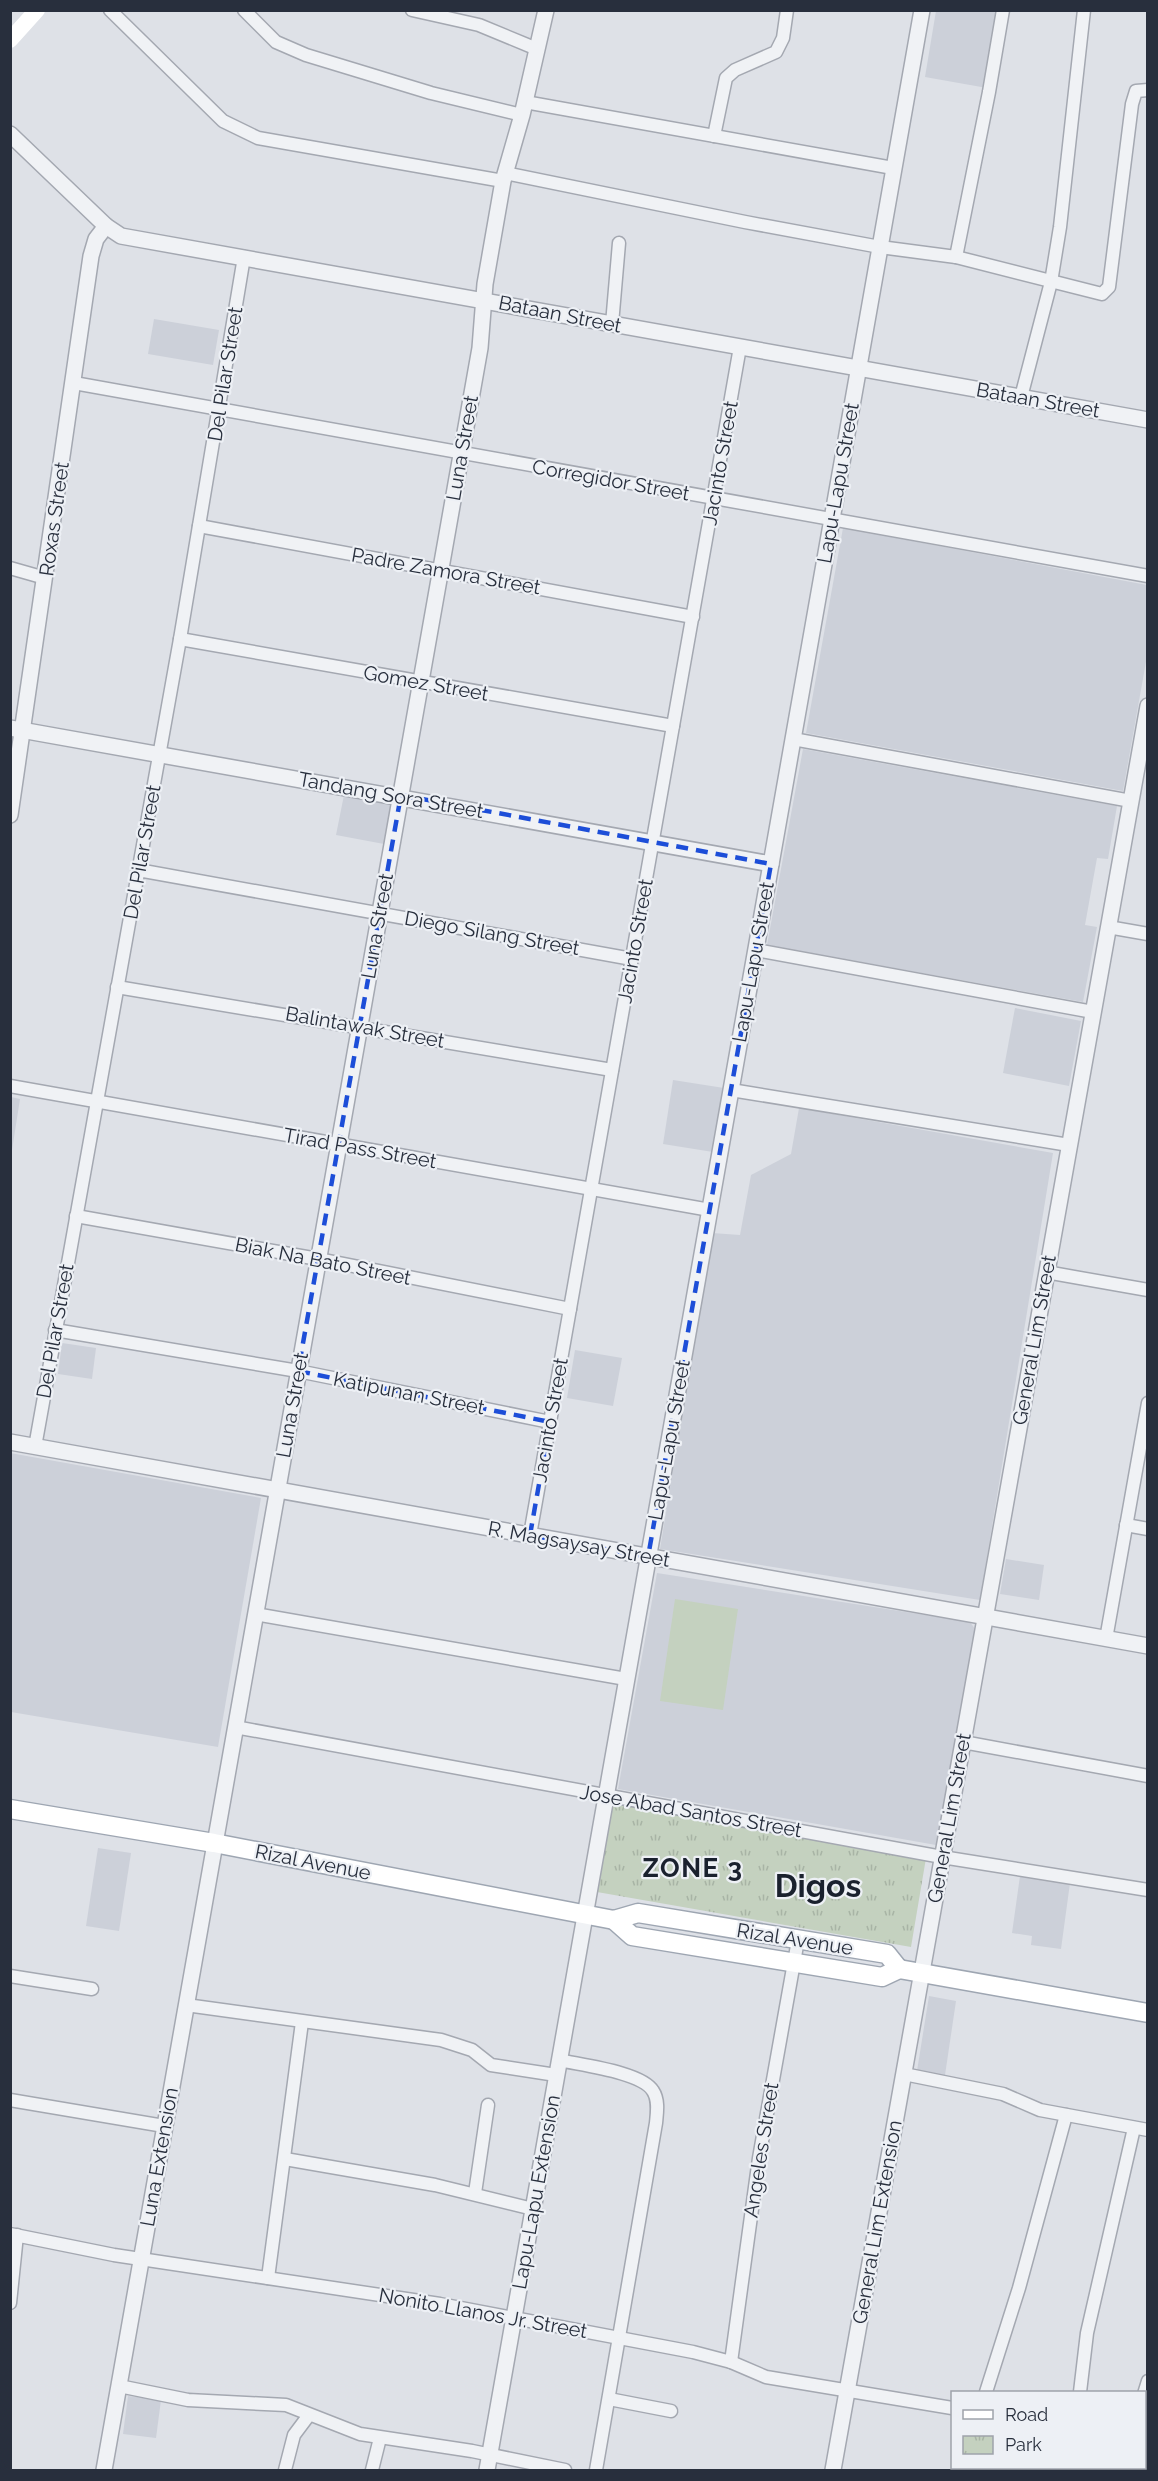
<svg xmlns="http://www.w3.org/2000/svg" width="1158" height="2481" font-family="Raleway,sans-serif">
<style>
.built{fill:#ccd0d9}
.park{fill:url(#park-tufts)}
.pitch{fill:#c4d1bf}
.lines{fill:none;stroke-linecap:round;stroke-linejoin:round}
.minor-casing{stroke:#a4a8b1;stroke-width:15}
.tertiary-casing{stroke:#a4a8b1;stroke-width:18}
.primary-casing{stroke:#9ea6b2;stroke-width:21}
.minor{stroke:#f0f2f5;stroke-width:12}
.tertiary{stroke:#f0f2f5;stroke-width:15}
.secondary{stroke:#fff;stroke-width:16}
.primary{stroke:#fff;stroke-width:18}
.marked{fill:none;stroke:#1d4ed8;stroke-width:4.5;stroke-dasharray:12 8;stroke-linejoin:round}
.labels{text-anchor:middle;stroke-width:4.5;stroke-linejoin:round;paint-order:stroke}
.street-label{font-size:20px;fill:#282f3d;stroke:#edf0f5}
.district-label{font-size:26px;font-weight:bold;letter-spacing:1.5px;fill:#1a212e;stroke:#edf0f5}
.town-label{font-size:32px;font-weight:bold;fill:#1a212e;stroke:#edf0f5}
</style>
<defs>
<pattern id="park-tufts" width="24" height="20" patternUnits="userSpaceOnUse" patternTransform="scale(1.5)"><rect width="24" height="20" fill="#c4d1bf"/><path d="M3 7l-1-3M5 7V3M7 7l1-3M15 17l-1-3M17 17v-4M19 17l1-3" fill="none" stroke="#a8b4a5"/></pattern>
</defs>
<rect width="100%" height="100%" fill="#dee1e7"/>
<!-- built -->
<g class="built">
<path d="M 936,11 L 1000,11 L 987,88 L 925,77 Z"/>
<path d="M 154,319 L 219,330 L 213,365 L 148,354 Z"/>
<path d="M 843,528 L 1147,585 L 1147,656 L 1123,791 L 806,733 Z"/>
<path d="M 803,749 L 1117,806 L 1108,859 L 1097,858 L 1085,925 L 1097,927 L 1083,1002 L 767,945 Z"/>
<path d="M 344,795 L 391,804 L 384,844 L 336,835 Z"/>
<path d="M 1015,1008 L 1081,1021 L 1069,1086 L 1003,1073 Z"/>
<path d="M 673,1080 L 724,1088 L 713,1152 L 663,1144 Z"/>
<path d="M 11,1097 L 20,1099 L 12,1150 L 10,1150 Z"/>
<path d="M 799,1108 L 1053,1153 L 980,1600 L 660,1549 L 712,1233 L 740,1235 L 751,1175 L 791,1154 Z"/>
<path d="M 62,1343 L 96,1348 L 92,1379 L 58,1374 Z"/>
<path d="M 575,1350 L 622,1358 L 613,1406 L 567,1398 Z"/>
<path d="M 10,1453 L 261,1498 L 218,1747 L 11,1712 Z"/>
<path d="M 1006,1559 L 1044,1565 L 1039,1600 L 1000,1594 Z"/>
<path d="M 657,1573 L 970,1622 L 975,1629 L 936,1845 L 618,1789 Z"/>
<path d="M 98,1848 L 131,1853 L 119,1931 L 86,1926 Z"/>
<path d="M 1020,1876 L 1070,1883 L 1061,1949 L 1031,1945 L 1032,1936 L 1012,1933 Z"/>
<path d="M 929,1996 L 956,2001 L 945,2075 L 917,2071 Z"/>
<path d="M 128,2396 L 161,2400 L 156,2438 L 123,2434 Z"/>
</g>
<!-- park -->
<path class="park" d="M 612,1803 L 926,1858 L 911,1947 L 597,1892 Z"/>
<!-- pitch -->
<path class="pitch" d="M 675,1599 L 738,1609 L 723,1710 L 660,1701 Z"/>
<g class="lines">
<defs>
<g id="minor">
<path d="M 110,10 L 223,121 L 258,138 L 503,181"/>
<path d="M 244,10 L 276,42 L 306,55 L 431,93 L 522,115"/>
<path d="M 412,10 L 479,25 L 537,49"/>
<path d="M 525,102 L 893,168"/>
<path d="M 714,136 L 726,78 L 735,70 L 776,52 L 783,38 L 787,10"/>
<path d="M 505,173 L 745,222 L 880,247 L 956,257 L 1102,294 L 1109,287 L 1132,104 L 1136,91 L 1148,90"/>
<path d="M 956,257 L 989,92 L 1003,10"/>
<path d="M 612,324 L 619,243"/>
<path d="M 74,383 L 1148,576"/>
<path d="M 1021,397 L 1051,282 L 1060,227 L 1084,10"/>
<path d="M 199,526 L 693,617"/>
<path d="M 10,568 L 45,578"/>
<path d="M 180,639 L 673,726"/>
<path d="M 793,739 L 1131,801"/>
<path d="M 138,870 L 632,959"/>
<path d="M 1108,927 L 1148,934"/>
<path d="M 756,950 L 1093,1012"/>
<path d="M 117,987 L 612,1070"/>
<path d="M 10,1086 L 710,1210"/>
<path d="M 731,1090 L 1069,1145"/>
<path d="M 76,1216 L 318,1259 L 570,1309"/>
<path d="M 1046,1272 L 1148,1290"/>
<path d="M 55,1330 L 298,1371 L 550,1422"/>
<path d="M 35,1447 L 180,639 L 244,257"/>
<path d="M 1126,1525 L 1148,1529"/>
<path d="M 530,1535 L 740,347"/>
<path d="M 255,1614 L 626,1679"/>
<path d="M 1106,1639 L 1148,1403"/>
<path d="M 235,1727 L 942,1857 L 1148,1890"/>
<path d="M 963,1742 L 1148,1776"/>
<path d="M 10,1976 L 92,1989"/>
<path d="M 186,2005 L 441,2040 L 472,2050 L 491,2065 L 556,2075"/>
<path d="M 559,2060 C 580,2065 642,2072 653,2091 C 659,2100 657,2113 656,2123 L 596,2470"/>
<path d="M 904,2074 L 1003,2094 L 1040,2110 L 1148,2130"/>
<path d="M 10,2100 L 164,2126"/>
<path d="M 285,2159 L 435,2185 L 533,2209"/>
<path d="M 475,2193 L 488,2105"/>
<path d="M 10,2234 L 114,2255 L 440,2304 L 693,2352 L 731,2362 L 766,2377 L 952,2408"/>
<path d="M 268,2278 L 302,2022"/>
<path d="M 10,2303 L 17,2235"/>
<path d="M 731,2362 L 759,2158 L 798,1940"/>
<path d="M 119,2386 L 188,2400 L 286,2405 L 360,2434 L 472,2451 L 565,2470"/>
<path d="M 986,2392 L 1019,2288 L 1066,2115"/>
<path d="M 1080,2392 L 1087,2333 L 1134,2128"/>
<path d="M 1144,2394 L 1148,2381"/>
<path d="M 609,2399 L 671,2411"/>
<path d="M 1144,2441 L 1148,2442"/>
<path d="M 285,2470 L 294,2435 L 309,2415"/>
<path d="M 372,2470 L 380,2438"/>
<path d="M 958,2470 L 959,2468"/>
</g>
<g id="tertiary">
<path d="M 10,134 L 106,226 L 121,236 L 1148,420"/>
<path d="M 10,728 L 771,864"/>
<path d="M 10,815 L 91,256 L 96,239 L 106,226"/>
<path d="M 10,1442 L 1148,1646"/>
<path d="M 104,2470 L 480,348 L 485,284 L 503,181 L 522,115 L 546,10"/>
<path d="M 487,2470 L 922,10"/>
<path d="M 833,2470 L 1148,706"/>
</g>
<g id="primary">
<path d="M 10,1809 L 214,1843 L 614,1920 L 638,1913 L 887,1954 L 899,1969"/>
<path d="M 614,1920 L 632,1936 L 882,1977 L 899,1969 L 1148,2013"/>
</g>
</defs>
<!-- minor casing -->
<use href="#minor" class="minor-casing"/>
<!-- tertiary casing -->
<use href="#tertiary" class="tertiary-casing"/>
<!-- primary casing -->
<use href="#primary" class="primary-casing"/>
<!-- minor -->
<use href="#minor" class="minor"/>
<!-- tertiary -->
<use href="#tertiary" class="tertiary"/>
<!-- secondary -->
<path class="secondary" d="M 10,40 L 37,10"/>
<!-- primary -->
<use href="#primary" class="primary"/>
</g>
<!-- marked area -->
<path class="marked" d="M 401,795 L 771,864 L 648,1557 L 530,1535 L 550,1422 L 298,1371 Z"/>
<g class="labels">
<!-- street labels -->
<g class="street-label">
<text transform="translate(560 314) rotate(11)" y="7">Bataan Street</text>
<text transform="translate(225 374) rotate(-81)" y="7">Del Pilar Street</text>
<text transform="translate(1038 400) rotate(10)" y="7">Bataan Street</text>
<text transform="translate(462 448) rotate(-80)" y="7">Luna Street</text>
<text transform="translate(720 463) rotate(-80)" y="7">Jacinto Street</text>
<text transform="translate(611 480) rotate(10)" y="7">Corregidor Street</text>
<text transform="translate(838 483) rotate(-80)" y="7">Lapu-Lapu Street</text>
<text transform="translate(54 519) rotate(-82)" y="7">Roxas Street</text>
<text transform="translate(446 571) rotate(10)" y="7">Padre Zamora Street</text>
<text transform="translate(426 683) rotate(10)" y="7">Gomez Street</text>
<text transform="translate(391 795) rotate(10)" y="7">Tandang Sora Street</text>
<text transform="translate(142 852) rotate(-80)" y="7">Del Pilar Street</text>
<text transform="translate(377 926) rotate(-80)" y="7">Luna Street</text>
<text transform="translate(492 933) rotate(10)" y="7">Diego Silang Street</text>
<text transform="translate(635 941) rotate(-80)" y="7">Jacinto Street</text>
<text transform="translate(753 962) rotate(-80)" y="7">Lapu-Lapu Street</text>
<text transform="translate(365 1027) rotate(10)" y="7">Balintawak Street</text>
<text transform="translate(360 1148) rotate(10)" y="7">Tirad Pass Street</text>
<text transform="translate(323 1261) rotate(11)" y="7">Biak Na Bato Street</text>
<text transform="translate(55 1331) rotate(-80)" y="7">Del Pilar Street</text>
<text transform="translate(1034 1340) rotate(-80)" y="7">General Lim Street</text>
<text transform="translate(409 1393) rotate(11)" y="7">Katipunan Street</text>
<text transform="translate(292 1405) rotate(-80)" y="7">Luna Street</text>
<text transform="translate(550 1420) rotate(-80)" y="7">Jacinto Street</text>
<text transform="translate(669 1440) rotate(-80)" y="7">Lapu-Lapu Street</text>
<text transform="translate(579 1544) rotate(10)" y="7">R. Magsaysay Street</text>
<text transform="translate(691 1811) rotate(10)" y="7">Jose Abad Santos Street</text>
<text transform="translate(949 1818) rotate(-80)" y="7">General Lim Street</text>
<text transform="translate(313 1862) rotate(11)" y="7">Rizal Avenue</text>
<text transform="translate(795 1939) rotate(9)" y="7">Rizal Avenue</text>
<text transform="translate(761 2150) rotate(-81)" y="7">Angeles Street</text>
<text transform="translate(159 2157) rotate(-80)" y="7">Luna Extension</text>
<text transform="translate(536 2192) rotate(-80)" y="7">Lapu-Lapu Extension</text>
<text transform="translate(877 2222) rotate(-80)" y="7">General Lim Extension</text>
<text transform="translate(483 2313) rotate(10)" y="7">Nonito Llanos Jr. Street</text>
</g>
<!-- district labels -->
<g class="district-label">
<text x="693" y="1877">ZONE 3</text>
</g>
<!-- town labels -->
<g class="town-label">
<text x="818" y="1897">Digos</text>
</g>
</g>
<!-- border -->
<rect width="1158" height="2481" fill="none" stroke="#282f3d" stroke-width="24"/>
<!-- legend -->
<rect x="951" y="2391" width="195" height="78" fill="#edf0f5" stroke="#9ea3ab" stroke-width="1.5"/>
<rect x="963" y="2410" width="30" height="9" fill="#ffffff" stroke="#9ea3ab" stroke-width="1.5"/>
<text x="1005" y="2421" font-size="18" fill="#282f3d">Road</text>
<rect x="963" y="2436" width="30" height="18" fill="url(#park-tufts)" stroke="#9ea3ab" stroke-width="1.5"/>
<text x="1005" y="2451" font-size="18" fill="#282f3d">Park</text>
</svg>
